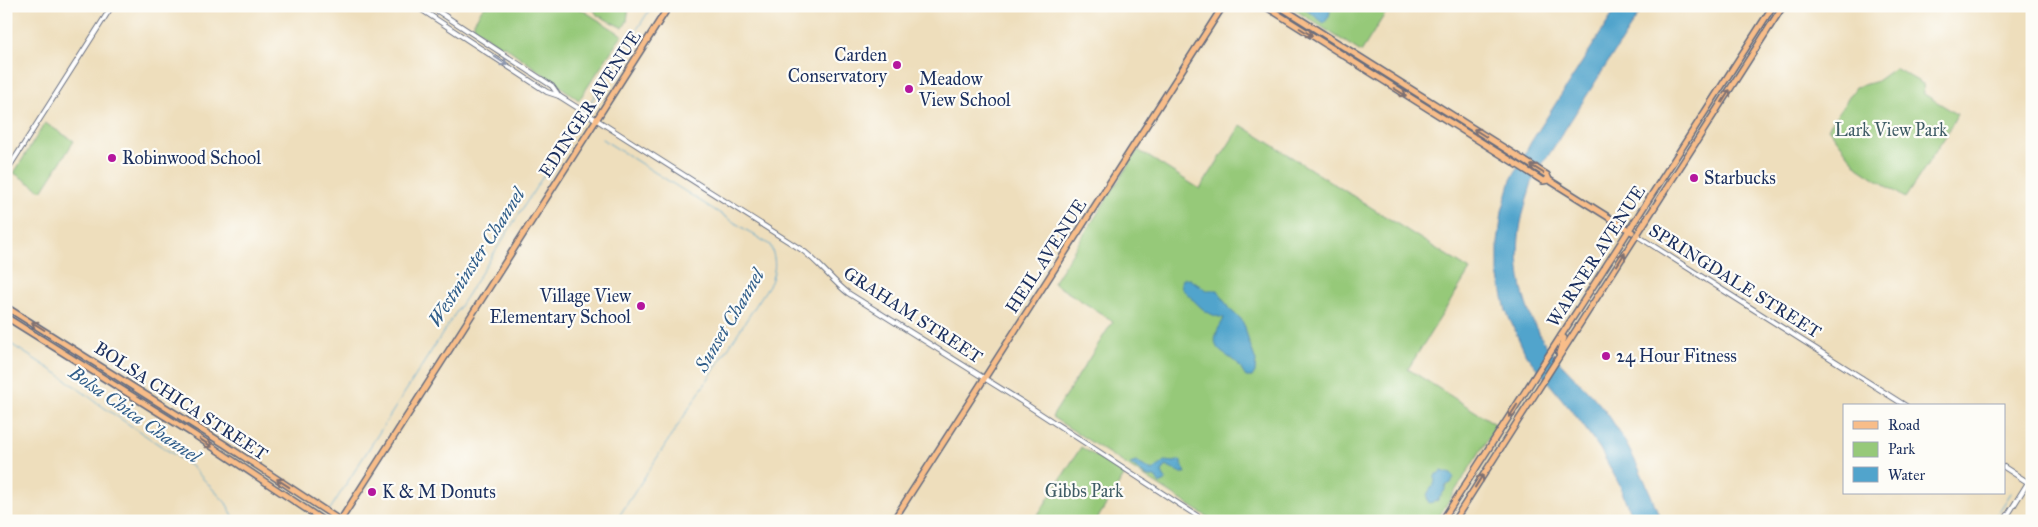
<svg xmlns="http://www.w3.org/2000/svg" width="2038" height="527" font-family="'IM FELL Great Primer',serif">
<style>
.green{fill:#96c979;stroke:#587c6c}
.water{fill:#51a4cc;stroke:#366a95}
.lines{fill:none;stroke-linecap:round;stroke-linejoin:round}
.stream{stroke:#51a4cc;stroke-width:1}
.minor-casing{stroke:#656c7f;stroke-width:6}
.major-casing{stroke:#656c7f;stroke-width:8}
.minor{stroke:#fff;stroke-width:4}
.major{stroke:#f8bd89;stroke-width:5}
.oneway{stroke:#7e6f71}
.oneway2{stroke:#8d97ae}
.poi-dot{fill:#b5179e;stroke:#fdfcf7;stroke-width:2}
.labels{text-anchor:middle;stroke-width:4.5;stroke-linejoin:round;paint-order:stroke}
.poi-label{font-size:18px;fill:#1b2f5e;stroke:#fdfcf7;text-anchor:start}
.street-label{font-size:18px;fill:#1b2f5e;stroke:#fdfcf7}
.park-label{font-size:18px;fill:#405d66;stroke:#fdfcf7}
.water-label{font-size:19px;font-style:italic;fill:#315e8a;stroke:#fdfcf7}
</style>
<rect width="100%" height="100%" fill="#fdfcf7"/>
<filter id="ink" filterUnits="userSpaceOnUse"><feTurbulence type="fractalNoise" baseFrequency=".02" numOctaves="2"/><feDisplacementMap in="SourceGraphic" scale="10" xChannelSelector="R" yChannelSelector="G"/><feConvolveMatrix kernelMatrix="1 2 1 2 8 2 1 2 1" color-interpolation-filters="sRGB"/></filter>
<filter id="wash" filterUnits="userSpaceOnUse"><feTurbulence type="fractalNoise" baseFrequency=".0096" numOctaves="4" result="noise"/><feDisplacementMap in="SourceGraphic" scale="20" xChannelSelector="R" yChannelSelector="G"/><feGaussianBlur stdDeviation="1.12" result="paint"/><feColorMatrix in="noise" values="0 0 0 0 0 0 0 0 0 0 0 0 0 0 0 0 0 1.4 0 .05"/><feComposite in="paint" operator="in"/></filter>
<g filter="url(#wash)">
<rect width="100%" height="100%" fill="#eedebc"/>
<!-- green -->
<g class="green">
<path d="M 484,6 L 576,6 L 622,35 L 579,100 L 503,45 L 500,46 L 474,28 L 474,22 Z"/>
<path d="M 596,6 L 629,6 L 627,21 L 623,28 L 597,15 L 594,10 Z"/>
<path d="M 1289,6 L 1390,6 L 1361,52 Z"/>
<path d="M 1895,68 L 1923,84 L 1924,94 L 1957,114 L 1947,134 L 1905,198 L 1858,167 L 1828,128 L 1856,87 L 1877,81 Z"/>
<path d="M 45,123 L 74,141 L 42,191 L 14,173 Z"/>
<path d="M 1241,125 L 1470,270 L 1408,369 L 1497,425 L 1436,521 L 1214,521 L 1052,417 L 1113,321 L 1053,283 L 1138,150 L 1200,189 Z"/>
<path d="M 1081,447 L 1125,474 L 1096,521 L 1034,521 Z"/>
</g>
<!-- water -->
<g class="water">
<path d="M 1301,6 L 1331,6 L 1329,17 L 1324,23 Z"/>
<path d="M 1618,6 L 1644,6 L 1548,156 C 1534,170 1530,188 1525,207 C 1511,251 1519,306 1546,345 C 1565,371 1592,391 1611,419 C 1632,451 1648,485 1661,521 L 1633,521 L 1620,486 L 1600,449 L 1579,420 L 1526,355 L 1506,311 L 1498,273 L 1498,243 L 1502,211 L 1511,180 L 1531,142 Z"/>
<path d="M 1183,278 L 1190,279 L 1206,290 L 1218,290 L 1229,309 L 1241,319 L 1245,327 L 1248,339 L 1256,361 L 1255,372 L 1252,377 L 1246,377 C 1242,372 1240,365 1234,361 C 1225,353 1212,351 1216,335 C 1217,329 1222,324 1224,318 C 1202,314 1198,303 1182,289 L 1181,282 Z"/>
<path d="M 1180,460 L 1186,473 L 1181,473 L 1165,466 L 1162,473 L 1166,480 L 1160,484 L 1155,477 L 1148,477 L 1130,464 L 1136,462 L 1153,471 L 1164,461 L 1174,462 Z"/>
<path d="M 1442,471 L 1451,474 L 1454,478 L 1451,483 L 1445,486 L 1445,490 L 1437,501 L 1429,503 C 1424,494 1430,491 1434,484 C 1435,483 1435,476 1435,475 Z"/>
</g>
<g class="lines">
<!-- stream -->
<g class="stream">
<path d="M 602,139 L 770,245 C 776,259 776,268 771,282 L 616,521"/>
<path d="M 6,341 L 58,374 L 106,409 L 191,466 L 226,503 L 236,521"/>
<path d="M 329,511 L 652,6"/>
<path d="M 1993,521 L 2011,493"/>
</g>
</g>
</g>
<g filter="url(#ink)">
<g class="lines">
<defs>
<g id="minor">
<path d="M 416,6 L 547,92 L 559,96 L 802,250 C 819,262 831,280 848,293 L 1024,403 L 1205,521"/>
<path d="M 430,6 L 552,86 L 559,96"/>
<path d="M 6,172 L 112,6"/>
<path d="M 1636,235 L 1906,406"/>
<path d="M 2004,467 L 2032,485"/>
<path d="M 2004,521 L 2032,476"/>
</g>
<g id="major">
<path d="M 1265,6 L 1543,181 L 1549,180"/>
<path d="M 1279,6 L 1547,175 L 1549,180 L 1632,232"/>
<path d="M 6,307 L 224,444 L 341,521"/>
<path d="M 6,317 L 193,434 L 324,521"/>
<path d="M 1559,353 L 1564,338 L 1561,336"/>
<path d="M 340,521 L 669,6"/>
<path d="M 893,521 L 1223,6"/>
<path d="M 1442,521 L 1773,6"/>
<path d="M 1454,521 L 1783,6"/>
</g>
</defs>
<!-- minor casing -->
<use href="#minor" class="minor-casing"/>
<!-- major casing -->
<use href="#major" class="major-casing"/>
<!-- minor -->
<use href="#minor" class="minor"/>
<!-- major -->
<use href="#major" class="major"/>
</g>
<!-- one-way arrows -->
<defs><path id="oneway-shaft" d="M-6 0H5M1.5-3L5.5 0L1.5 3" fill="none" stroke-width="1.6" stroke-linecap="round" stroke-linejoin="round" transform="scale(1.25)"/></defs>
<g class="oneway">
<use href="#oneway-shaft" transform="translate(1306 32) rotate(32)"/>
<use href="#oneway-shaft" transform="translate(1400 92) rotate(32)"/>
<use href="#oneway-shaft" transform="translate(1726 96) rotate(-58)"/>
<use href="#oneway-shaft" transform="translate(1480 133) rotate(-148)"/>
<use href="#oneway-shaft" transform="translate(1537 169) rotate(-148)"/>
<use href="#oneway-shaft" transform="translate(1621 259) rotate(-58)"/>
<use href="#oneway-shaft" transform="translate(38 326) rotate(-148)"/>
<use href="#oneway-shaft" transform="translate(1513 411) rotate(123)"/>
<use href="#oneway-shaft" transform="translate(206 443) rotate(33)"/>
<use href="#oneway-shaft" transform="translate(1479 481) rotate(-58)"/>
<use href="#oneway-shaft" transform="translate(283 483) rotate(-147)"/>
</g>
<use class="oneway2" href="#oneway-shaft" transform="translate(501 61) rotate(34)"/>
</g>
<!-- markers -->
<g class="poi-dot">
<circle cx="897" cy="65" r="5"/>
<circle cx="909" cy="89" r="5"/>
<circle cx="112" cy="158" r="5"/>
<circle cx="1694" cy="178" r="5"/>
<circle cx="641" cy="306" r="5"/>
<circle cx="1606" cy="356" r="5"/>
<circle cx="372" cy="492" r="5"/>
</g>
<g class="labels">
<!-- poi labels -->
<g class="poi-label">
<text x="887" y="61" text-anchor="end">Carden<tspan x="887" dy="21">Conservatory</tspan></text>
<text x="919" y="85">Meadow<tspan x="919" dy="21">View School</tspan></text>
<text x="122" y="164">Robinwood School</text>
<text x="1704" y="184">Starbucks</text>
<text x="631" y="302" text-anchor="end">Village View<tspan x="631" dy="21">Elementary School</tspan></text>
<text x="1616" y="362">24 Hour Fitness</text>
<text x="382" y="498">K &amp; M Donuts</text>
</g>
<!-- street labels -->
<g class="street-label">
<text transform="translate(590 104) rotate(-57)" y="6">EDINGER AVENUE</text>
<text transform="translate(1046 256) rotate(-57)" y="6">HEIL AVENUE</text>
<text transform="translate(1596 256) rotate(-57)" y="6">WARNER AVENUE</text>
<text transform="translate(1735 281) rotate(32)" y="6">SPRINGDALE STREET</text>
<text transform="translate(913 315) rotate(33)" y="6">GRAHAM STREET</text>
<text transform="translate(181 401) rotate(33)" y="6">BOLSA CHICA STREET</text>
</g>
<!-- park labels -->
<g class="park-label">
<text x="1891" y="136">Lark View Park</text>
<text x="1084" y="497">Gibbs Park</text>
</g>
<!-- water labels -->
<g class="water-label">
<text transform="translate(476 257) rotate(-57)" y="7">Westminster Channel</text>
<text transform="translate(729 320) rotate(-59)" y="7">Sunset Channel</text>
<text transform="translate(135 414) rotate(35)" y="7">Bolsa Chica Channel</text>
</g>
</g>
<!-- margin -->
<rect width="2038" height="527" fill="none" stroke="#fdfcf7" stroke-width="25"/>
<!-- legend -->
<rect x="1843" y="404" width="162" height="90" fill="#fdfcf7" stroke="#a3aaba"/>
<rect x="1853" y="421" width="25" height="8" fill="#f8bd89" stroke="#a3aaba"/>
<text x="1888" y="430" font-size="15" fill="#1b2f5e">Road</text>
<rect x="1853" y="442" width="25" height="15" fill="#96c979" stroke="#a3aaba"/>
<text x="1888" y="454" font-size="15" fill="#1b2f5e">Park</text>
<rect x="1853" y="467" width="25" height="15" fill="#51a4cc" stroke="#a3aaba"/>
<text x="1888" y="480" font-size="15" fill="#1b2f5e">Water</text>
</svg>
